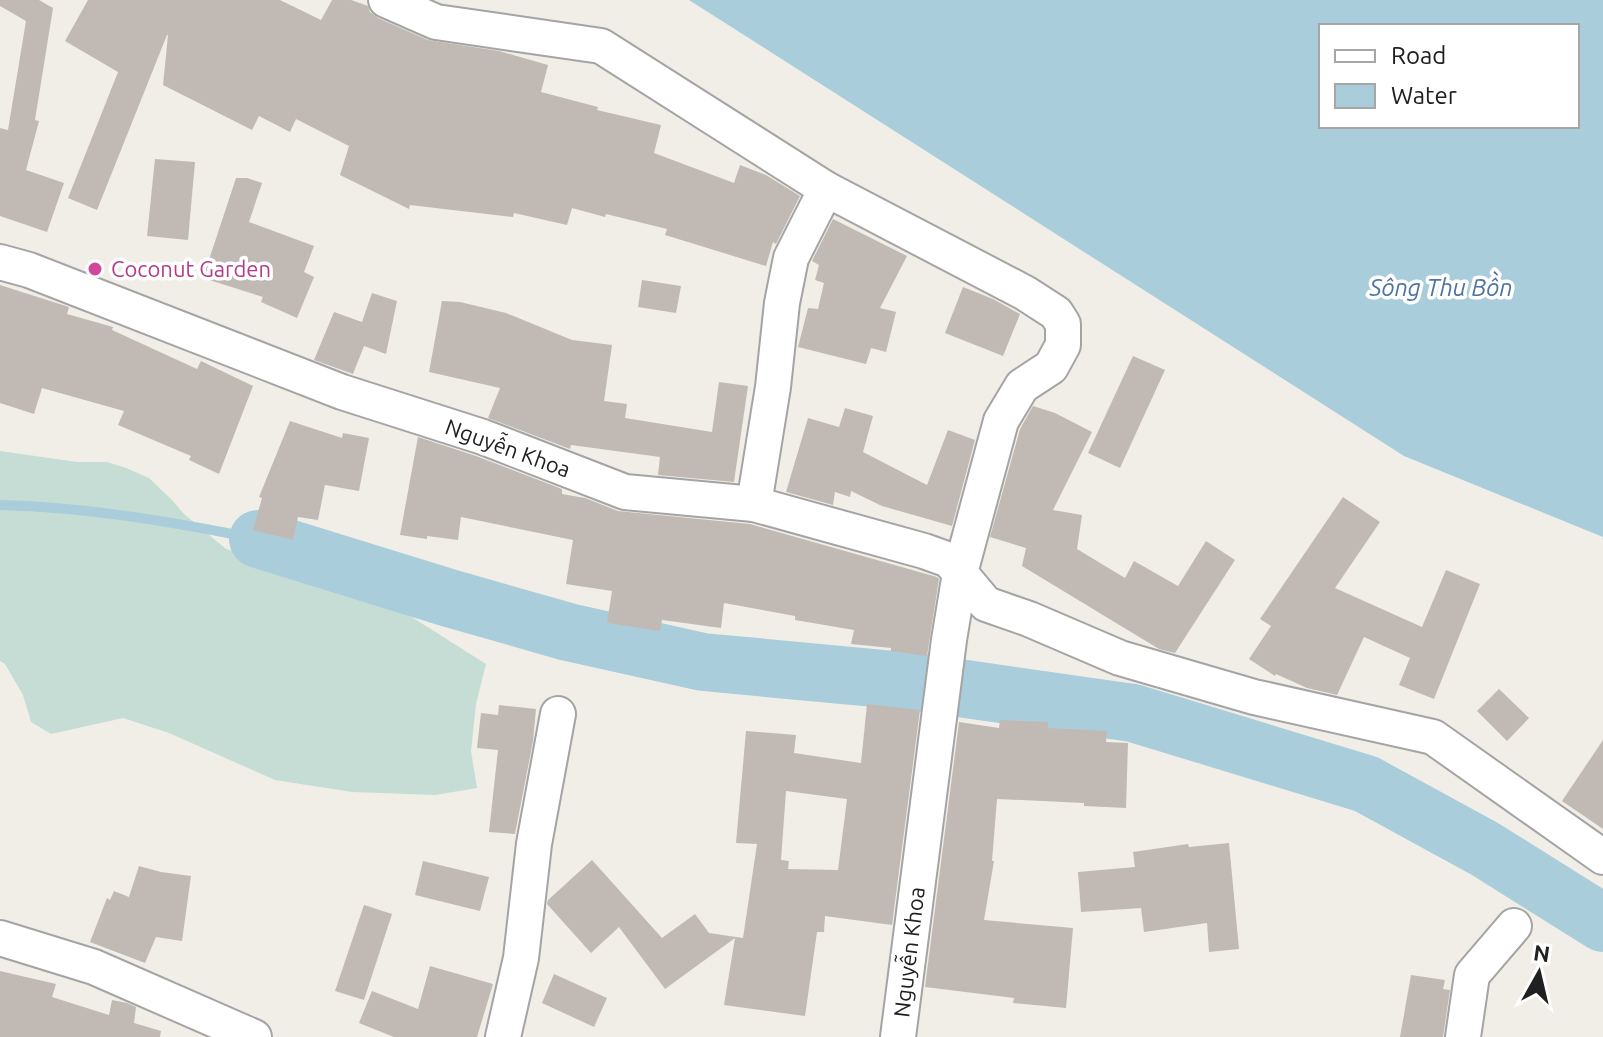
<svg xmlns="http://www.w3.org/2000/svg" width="1603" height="1037" font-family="Ubuntu,sans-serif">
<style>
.wetland{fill:#c5ddd4}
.water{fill:#aacddb;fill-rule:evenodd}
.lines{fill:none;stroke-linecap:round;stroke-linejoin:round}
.stream{stroke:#aacddb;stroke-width:10}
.river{stroke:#aacddb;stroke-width:58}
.building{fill:#c1bab4;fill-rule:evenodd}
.minor-casing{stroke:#a4a4a4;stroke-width:38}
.minor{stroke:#fff;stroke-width:34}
.hotel-dot{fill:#d1479c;stroke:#fff;stroke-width:3}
.labels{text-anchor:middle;stroke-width:7;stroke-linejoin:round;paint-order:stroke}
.hotel-label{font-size:22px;fill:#b23c85;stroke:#fff;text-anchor:start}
.street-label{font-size:22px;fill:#202020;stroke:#fff}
.water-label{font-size:24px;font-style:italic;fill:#4e74a4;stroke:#fff}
</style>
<rect width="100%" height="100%" fill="#f0eee7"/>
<!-- wetland -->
<path class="wetland" d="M 0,451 L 77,462 L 107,462 L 126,468 L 149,478 L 172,500 L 184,514 L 226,549 L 369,590 L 486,664 L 476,704 L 471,751 L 477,788 L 435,795 L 352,792 L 275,780 L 169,733 L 123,718 L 51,734 L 31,722 L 23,695 L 5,664 L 0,661 Z"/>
<!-- water -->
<path class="water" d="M 689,0 L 1603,0 L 1603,537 L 1404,456 ZM 1321,26 L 1577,26 L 1577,126 L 1321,126 Z"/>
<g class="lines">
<!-- stream -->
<path class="stream" d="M 0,505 C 87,507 173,522 258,539"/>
<!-- river -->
<path class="river" d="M 258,539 L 449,598 L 568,632 L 703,662 L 917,682 L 1133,713 L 1366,784 L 1485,849 L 1603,923"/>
</g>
<!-- building -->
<g class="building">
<path d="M 0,0 L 39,0 L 53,8 L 35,120 L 39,121 L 26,170 L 64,183 L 47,232 L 0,216 L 0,128 L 8,130 L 26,21 L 0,6 Z"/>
<path d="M 88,0 L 280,0 L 321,20 L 332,0 L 351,0 L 368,6 L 370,12 L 378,18 L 428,40 L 499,51 L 548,65 L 541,92 L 598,107 L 597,110 L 661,125 L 654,153 L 734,183 L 740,165 L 766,175 L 800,196 L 776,244 L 773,242 L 766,266 L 665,235 L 667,229 L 606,214 L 605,217 L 572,208 L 567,225 L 514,213 L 513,217 L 410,205 L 409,209 L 340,175 L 349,146 L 296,119 L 290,132 L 259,116 L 252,130 L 163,85 L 168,35 L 167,35 L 97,210 L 68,198 L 118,72 L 65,41 Z"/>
<path d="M 155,159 L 195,162 L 188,240 L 147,236 Z"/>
<path d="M 236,178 L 247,178 L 262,183 L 249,222 L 314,246 L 304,272 L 314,277 L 297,318 L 261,302 L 263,297 L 203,278 Z"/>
<path d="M 833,219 L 907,256 L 880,308 L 896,312 L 886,352 L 871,348 L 866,364 L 798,347 L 808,308 L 818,309 L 824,283 L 815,280 L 819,265 L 812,261 Z"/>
<path d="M 642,280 L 681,286 L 676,313 L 638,307 Z"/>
<path d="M 0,285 L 69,307 L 67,314 L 113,327 L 112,330 L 197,369 L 201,361 L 253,386 L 219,474 L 189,460 L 191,456 L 118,425 L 124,411 L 42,388 L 34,414 L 0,403 Z"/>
<path d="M 963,287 L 993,299 L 1020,314 L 1003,356 L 945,333 Z"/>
<path d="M 372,293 L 397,301 L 386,354 L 364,346 L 353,374 L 314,360 L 334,312 L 362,322 Z"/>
<path d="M 442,301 L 460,302 L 506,313 L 572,340 L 612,345 L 604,401 L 627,404 L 625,418 L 712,432 L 719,382 L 748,386 L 734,482 L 658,475 L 660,457 L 571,445 L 570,449 L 488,418 L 500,388 L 429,372 Z"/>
<path d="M 1133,356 L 1165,370 L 1120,468 L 1088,453 Z"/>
<path d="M 1033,406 L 1055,413 L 1092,432 L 1053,510 L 1082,515 L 1077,549 L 1125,578 L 1134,561 L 1178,586 L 1206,541 L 1235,560 L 1175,653 L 1159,649 L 1022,566 L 1026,548 L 990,537 L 1020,429 Z"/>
<path d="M 845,408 L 873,416 L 863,452 L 927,485 L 948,430 L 975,440 L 952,526 L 882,506 L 851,491 L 850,497 L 835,492 L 833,505 L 786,492 L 808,418 L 839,427 Z"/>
<path d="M 290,421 L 342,438 L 343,433 L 369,438 L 359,491 L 325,485 L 318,520 L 298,517 L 293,540 L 253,530 L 262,498 L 259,497 Z"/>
<path d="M 418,437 L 476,456 L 562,489 L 562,494 L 585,498 L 618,511 L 750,524 L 937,577 L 939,579 L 927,656 L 891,651 L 891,648 L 851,644 L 854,630 L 795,620 L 795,616 L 724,603 L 721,628 L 662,620 L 660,631 L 607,623 L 612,591 L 566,584 L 573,540 L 461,517 L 458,540 L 427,536 L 427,539 L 400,535 Z"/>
<path d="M 1343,497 L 1380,522 L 1335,588 L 1422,627 L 1446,570 L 1480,584 L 1434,699 L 1399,685 L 1410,658 L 1364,637 L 1337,695 L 1307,688 L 1276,674 L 1275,676 L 1249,659 L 1271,626 L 1260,619 Z"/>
<path d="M 1499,689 L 1529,718 L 1507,741 L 1477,711 Z"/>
<path d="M 867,704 L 920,710 L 892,925 L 825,916 L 824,932 L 817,932 L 805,1016 L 724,1005 L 735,938 L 665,989 L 619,927 L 591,953 L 547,904 L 548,900 L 592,860 L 662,938 L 695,914 L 709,933 L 743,938 L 757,844 L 736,843 L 746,731 L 796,735 L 794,753 L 861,763 ZM 786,791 L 847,799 L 838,870 L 788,869 L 789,861 L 781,860 Z"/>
<path d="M 499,705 L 536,709 L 533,741 L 515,834 L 489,832 L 498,750 L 477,748 L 481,713 L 498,715 Z"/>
<path d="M 1000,720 L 1048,722 L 1048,728 L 1107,731 L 1106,742 L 1128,743 L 1126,808 L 1084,806 L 1084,803 L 997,799 L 992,861 L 994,861 L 984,920 L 1073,928 L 1066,1008 L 1013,1003 L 1014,998 L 925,987 L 959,722 L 999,728 Z"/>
<path d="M 1603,740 L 1603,829 L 1562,801 Z"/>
<path d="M 1229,843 L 1239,949 L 1209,952 L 1207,923 L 1144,932 L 1141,908 L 1081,912 L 1078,872 L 1135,867 L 1133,852 L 1188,844 L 1189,847 Z"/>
<path d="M 423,861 L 489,877 L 480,911 L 415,895 Z"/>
<path d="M 139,866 L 161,872 L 191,876 L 182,941 L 156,937 L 145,963 L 90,942 L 107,898 L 110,900 L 114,891 L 129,897 Z"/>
<path d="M 364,905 L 392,914 L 364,1000 L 335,991 Z"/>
<path d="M 430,966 L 493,984 L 477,1037 L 394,1037 L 359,1023 L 372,991 L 418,1009 Z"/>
<path d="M 0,971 L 56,984 L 52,997 L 109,1015 L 112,1000 L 127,1003 L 136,1007 L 134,1023 L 161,1031 L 160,1037 L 0,1037 Z"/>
<path d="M 554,974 L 607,998 L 594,1027 L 542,1003 Z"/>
<path d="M 1411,975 L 1445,980 L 1443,989 L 1450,990 L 1443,1037 L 1400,1037 Z"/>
</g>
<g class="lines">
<defs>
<g id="minor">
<path d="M 386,0 L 436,22 L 601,46 L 826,189 L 1025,293 L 1056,313 L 1063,324 L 1063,345 L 1051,367 L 1022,386 L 1001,421 L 960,573 L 986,604 L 1029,619 L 1120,658 L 1254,697 L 1433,737 L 1603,857"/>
<path d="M 0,262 L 29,270 L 342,392 L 483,437 L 625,492 L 754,504 L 924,551 L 949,560 L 960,573 L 949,640 L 898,1037"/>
<path d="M 754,504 L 773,387 L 782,303 L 791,258 L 826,189"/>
<path d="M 0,938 L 94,967 L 254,1037"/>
<path d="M 503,1037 L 521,958 L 534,844 L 558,714"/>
<path d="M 1463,1037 L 1472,975 L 1514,926"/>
</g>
</defs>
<!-- minor casing -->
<use href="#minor" class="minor-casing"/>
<!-- minor -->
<use href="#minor" class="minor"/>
</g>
<!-- markers -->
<circle class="hotel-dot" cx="95" cy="269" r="8"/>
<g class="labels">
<!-- hotel labels -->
<g class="hotel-label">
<text x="111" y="277">Coconut Garden</text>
</g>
<!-- street labels -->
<g class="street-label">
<text transform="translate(508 448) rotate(20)" y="8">Nguyễn Khoa</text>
<text transform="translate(909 952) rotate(-83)" y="8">Nguyễn Khoa</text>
</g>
<!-- water labels -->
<g class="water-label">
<text x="1441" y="296">Sông Thu Bồn</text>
</g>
</g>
<!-- legend -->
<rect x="1319" y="24" width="260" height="104" fill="#ffffff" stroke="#a6a6a6" stroke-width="2"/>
<rect x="1335" y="50" width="40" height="12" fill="#ffffff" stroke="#a6a6a6" stroke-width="2"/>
<text x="1391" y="64" font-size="24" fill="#202020">Road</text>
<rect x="1335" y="84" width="40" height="24" fill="#aacddb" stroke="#a6a6a6" stroke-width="2"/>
<text x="1391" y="104" font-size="24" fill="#202020">Water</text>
<!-- north arrow -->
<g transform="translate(1539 973) rotate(8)" stroke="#ffffff" stroke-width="6" paint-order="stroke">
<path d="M0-6L14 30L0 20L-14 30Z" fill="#202020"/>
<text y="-12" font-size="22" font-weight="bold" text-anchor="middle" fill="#202020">N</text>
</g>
</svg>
